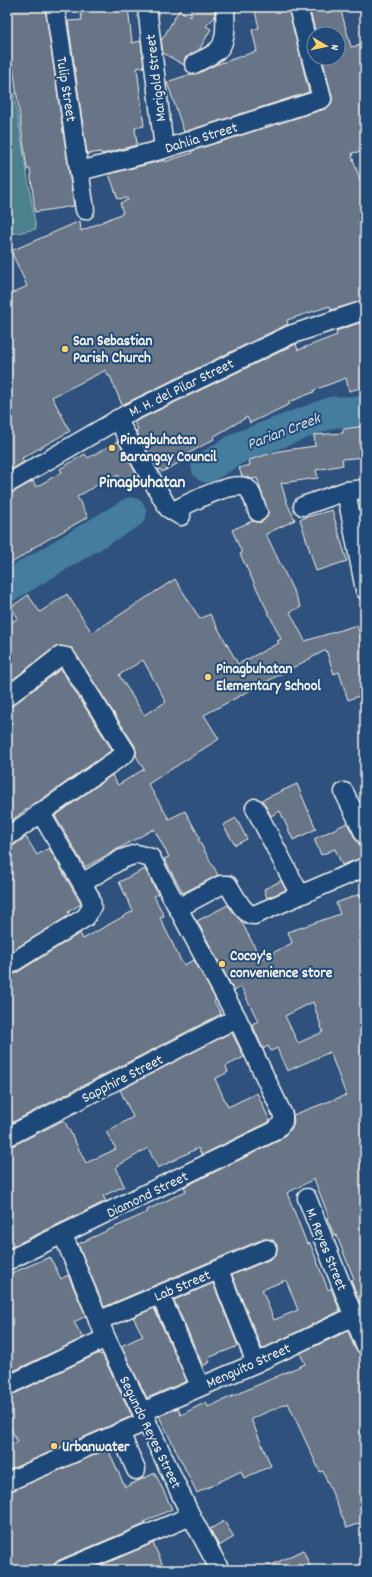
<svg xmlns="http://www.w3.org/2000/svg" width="372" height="1577" font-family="Dekko,sans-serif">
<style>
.green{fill:#4b808d;stroke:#a0b8ba}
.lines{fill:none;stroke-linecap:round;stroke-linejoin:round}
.river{stroke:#457d9f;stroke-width:31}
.building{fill:#687487;stroke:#f4f1e8;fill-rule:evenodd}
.minor-casing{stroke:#f4f1e8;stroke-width:21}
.minor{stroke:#1f4a7a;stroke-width:18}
.poi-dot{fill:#ffd166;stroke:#1f4a7a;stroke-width:1.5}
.labels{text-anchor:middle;stroke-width:4;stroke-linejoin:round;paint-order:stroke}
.street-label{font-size:15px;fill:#f4f1e8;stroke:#1f4a7a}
.poi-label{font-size:15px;font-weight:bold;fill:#f4f1e8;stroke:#1f4a7a;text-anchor:start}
.water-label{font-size:16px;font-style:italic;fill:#dae0dd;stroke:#1f4a7a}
.quarter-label{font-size:17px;font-weight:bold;fill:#f4f1e8;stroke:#1f4a7a}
</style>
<rect width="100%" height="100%" fill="#2e527d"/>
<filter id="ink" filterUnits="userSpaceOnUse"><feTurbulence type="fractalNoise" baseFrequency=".025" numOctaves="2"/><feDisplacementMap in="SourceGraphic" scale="8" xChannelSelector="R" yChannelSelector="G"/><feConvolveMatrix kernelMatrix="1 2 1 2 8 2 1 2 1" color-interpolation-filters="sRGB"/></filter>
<g filter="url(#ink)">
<!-- green -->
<path class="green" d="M 7,69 L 10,69 L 36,229 L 7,235 Z"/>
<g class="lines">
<!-- river -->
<g class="river">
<path d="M 207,467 L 240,447 L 333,412 L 365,412"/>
<path d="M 7,587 L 131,513"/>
</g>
</g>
<!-- building -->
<g class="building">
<path d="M 18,7 L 45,7 L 74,206 L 35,212 L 30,169 L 27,169 L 13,67 L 7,67 L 7,9 Z"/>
<path d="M 80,7 L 128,7 L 132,43 L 141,41 L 144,67 L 137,68 L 144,126 L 135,128 L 137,145 L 102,154 L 101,152 L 87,154 L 68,21 L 82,20 Z"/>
<path d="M 191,7 L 215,7 L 215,17 L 206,26 L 211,29 L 199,50 L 185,58 L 184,65 L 163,53 L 161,39 L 163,38 L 179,10 L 191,17 Z"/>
<path d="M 257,7 L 288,7 L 309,92 L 184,132 L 167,82 L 191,74 L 199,73 L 215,65 L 257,51 L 252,30 L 259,28 L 255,11 L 258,10 Z"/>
<path d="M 309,7 L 340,7 L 351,47 L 365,44 L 365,151 L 352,153 L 353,156 L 352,156 L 365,194 L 365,300 L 331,310 L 330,306 L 287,320 L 288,324 L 122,405 L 110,376 L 108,376 L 106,370 L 52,397 L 70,431 L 22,458 L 24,462 L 7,472 L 7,296 L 27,286 L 11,251 L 80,221 L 81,231 L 123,213 L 120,203 L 128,200 L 127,198 L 118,199 L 109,174 L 164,160 L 164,162 L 192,153 L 191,151 L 325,109 L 329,106 L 332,102 L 332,96 L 322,58 L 338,58 L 338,34 L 316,34 Z"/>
<path d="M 365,321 L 365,387 L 349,391 L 346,378 L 314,390 L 314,392 L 289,402 L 290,404 L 250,423 L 247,417 L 213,437 L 214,439 L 186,455 L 187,458 L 175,465 L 162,472 L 160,469 L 158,470 L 136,431 L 138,429 L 134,422 L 294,345 L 296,344 L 298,350 L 337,335 L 336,331 Z"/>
<path d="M 365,426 L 365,457 L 342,459 L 343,465 L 316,470 L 318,478 L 281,483 L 287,503 L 295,520 L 266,534 L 301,607 L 290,612 L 305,641 L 357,625 L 365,652 L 365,694 L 348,700 L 339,672 L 334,674 L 326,650 L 204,715 L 219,739 L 148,784 L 169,819 L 185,811 L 200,838 L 198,839 L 218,875 L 183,893 L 164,859 L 169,857 L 154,829 L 85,867 L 55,816 L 112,775 L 118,785 L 144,769 L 136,756 L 136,751 L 135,746 L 72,648 L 61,646 L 54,648 L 7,684 L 7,626 L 18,618 L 11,607 L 28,595 L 40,612 L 67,594 L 92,633 L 175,579 L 200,619 L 210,614 L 238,664 L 279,643 L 277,641 L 281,639 L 240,554 L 242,553 L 232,530 L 252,521 L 257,522 L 262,522 L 266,518 L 268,513 L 257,478 L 252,479 L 242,476 L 239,468 L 250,465 L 249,460 L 279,451 L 315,446 L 314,435 L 343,433 L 343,429 ZM 143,660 L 166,702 L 144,715 L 119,675 Z"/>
<path d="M 118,441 L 140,480 L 126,489 L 118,475 L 105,483 L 104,481 L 77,497 L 88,517 L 31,549 L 32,550 L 7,566 L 7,494 L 12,493 L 33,481 L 36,487 L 62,472 L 60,469 L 85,454 L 88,458 Z"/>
<path d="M 332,510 L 347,561 L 316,571 L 300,519 Z"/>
<path d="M 61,669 L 112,750 L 38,802 L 34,803 L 7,824 L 7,707 L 13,705 Z"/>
<path d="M 297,784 L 316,829 L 293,840 L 280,811 L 271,816 L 262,800 Z"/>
<path d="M 236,818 L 247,839 L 235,845 L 223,825 Z"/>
<path d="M 347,823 L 356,840 L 359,844 L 365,845 L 365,857 L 342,865 L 335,849 L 321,855 L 314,839 Z"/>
<path d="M 26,837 L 37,855 L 49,848 L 81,904 L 68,912 L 70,915 L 7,954 L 7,847 L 13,846 Z"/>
<path d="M 145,869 L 158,894 L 154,896 L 164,916 L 160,918 L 181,961 L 184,965 L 194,960 L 216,1000 L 214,1001 L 221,1014 L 7,1125 L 7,976 L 13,975 L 80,933 L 83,939 L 133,911 L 119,882 Z"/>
<path d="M 281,881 L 286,890 L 267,898 L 264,889 Z"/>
<path d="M 360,894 L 365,908 L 365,1316 L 351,1280 L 354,1279 L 336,1234 L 334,1235 L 327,1218 L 329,1217 L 314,1179 L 287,1193 L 307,1244 L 310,1243 L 328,1290 L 331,1288 L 340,1311 L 262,1349 L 232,1275 L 271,1259 L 275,1256 L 277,1251 L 277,1245 L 273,1240 L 268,1239 L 263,1239 L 104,1307 L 78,1244 L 148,1212 L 147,1210 L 186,1191 L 184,1187 L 280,1140 L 291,1129 L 294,1122 L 293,1115 L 346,1095 L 330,1052 L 287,1071 L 277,1048 L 271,1051 L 268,1046 L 263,1049 L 252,1024 L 258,1021 L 241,987 L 234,991 L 197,921 L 228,905 L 241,921 L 261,959 L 292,943 L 288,932 L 340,914 L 336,903 ZM 313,1002 L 323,1032 L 298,1043 L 285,1016 ZM 286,1280 L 298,1310 L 274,1320 L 262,1290 Z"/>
<path d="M 230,1033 L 232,1033 L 244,1057 L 226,1066 L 228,1072 L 215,1079 L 228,1107 L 257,1093 L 270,1121 L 269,1122 L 202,1155 L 198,1148 L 158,1168 L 148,1148 L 116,1167 L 124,1186 L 103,1196 L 106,1201 L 7,1249 L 7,1147 L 12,1146 L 64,1120 L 86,1163 L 116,1149 L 106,1132 L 133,1117 L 120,1090 Z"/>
<path d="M 50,1257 L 61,1279 L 68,1275 L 86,1316 L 74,1322 L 83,1338 L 7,1374 L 7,1275 Z"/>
<path d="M 213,1283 L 238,1346 L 208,1358 L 210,1362 L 203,1366 L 174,1300 Z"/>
<path d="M 154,1308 L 187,1381 L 147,1398 L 121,1346 L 143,1336 L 133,1317 Z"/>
<path d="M 348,1331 L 355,1349 L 359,1353 L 365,1355 L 365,1521 L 347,1528 L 323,1471 L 320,1472 L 288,1403 L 251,1419 L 271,1466 L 244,1478 L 241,1471 L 197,1493 L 159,1416 L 178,1408 L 181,1415 L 206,1402 L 208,1407 L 305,1364 L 300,1353 Z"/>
<path d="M 99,1353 L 100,1355 L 102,1354 L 132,1416 L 7,1471 L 7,1446 L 17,1442 L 7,1420 L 7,1396 L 12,1395 Z"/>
<path d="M 108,1449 L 125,1487 L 155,1473 L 172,1509 L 144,1522 L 145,1524 L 59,1560 L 54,1564 L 53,1570 L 7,1570 L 7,1492 Z"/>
<path d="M 224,1521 L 234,1537 L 219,1546 L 210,1529 Z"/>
<path d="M 153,1543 L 165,1570 L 90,1570 Z"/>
<path d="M 303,1550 L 312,1570 L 261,1570 Z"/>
</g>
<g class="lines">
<defs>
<g id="minor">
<path d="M 55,7 L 85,210"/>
<path d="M 147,7 L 164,149"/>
<path d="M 194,64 C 201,60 212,56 218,50 C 228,41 225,19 225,7"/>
<path d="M 80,171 L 164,149 L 322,99 L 298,7"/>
<path d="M 117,419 L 168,508 L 181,516"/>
<path d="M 7,484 L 127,414 L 290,335 L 365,310"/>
<path d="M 346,491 L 365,590"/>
<path d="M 303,506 L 346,491 L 365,489"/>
<path d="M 173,511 C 186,505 237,477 248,489 C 253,494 255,505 258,512"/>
<path d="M 7,697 L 60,656 L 66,657 L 126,752 L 125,754 L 107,766 L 7,837"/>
<path d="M 344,792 L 365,835"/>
<path d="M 255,808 L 300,895"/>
<path d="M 178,908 L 221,885 L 228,885 C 234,894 244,916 254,915 L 365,867"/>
<path d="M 7,966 L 86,917 L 92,906 L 90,897 L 40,812"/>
<path d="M 7,1137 L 237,1018"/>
<path d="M 307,1198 L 365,1345"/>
<path d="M 63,1235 L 106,1338 L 142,1412 L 191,1516 L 220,1570"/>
<path d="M 7,1261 L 275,1131 L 283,1122 L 283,1115 L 237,1018 L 151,858 L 136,854 L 122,859 L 82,883"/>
<path d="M 219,1270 L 256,1363"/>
<path d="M 160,1295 L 200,1386"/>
<path d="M 98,1321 L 267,1249"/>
<path d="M 7,1386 L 106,1338"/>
<path d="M 142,1412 L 256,1363 L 354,1316"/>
<path d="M 120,1432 L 136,1470"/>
<path d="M 7,1482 L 147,1421"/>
<path d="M 63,1570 L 191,1516"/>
</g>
</defs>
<!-- minor casing -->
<use href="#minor" class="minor-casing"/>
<!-- minor -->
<use href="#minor" class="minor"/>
</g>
</g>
<!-- markers -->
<g class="poi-dot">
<circle cx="65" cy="349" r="4"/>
<circle cx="112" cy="448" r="4"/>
<circle cx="208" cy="677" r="4"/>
<circle cx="222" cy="964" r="4"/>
<circle cx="54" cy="1446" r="4"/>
</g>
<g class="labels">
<!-- street labels -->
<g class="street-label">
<text transform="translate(155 78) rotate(-97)" y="5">Marigold Street</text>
<text transform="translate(67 89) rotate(81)" y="5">Tulip Street</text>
<text transform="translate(201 137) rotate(-17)" y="5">Dahlia Street</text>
<text transform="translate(181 387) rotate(-26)" y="5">M. H. del Pilar Street</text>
<text transform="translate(122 1078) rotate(-27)" y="5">Sapphire Street</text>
<text transform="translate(147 1194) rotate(-26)" y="5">Diamond Street</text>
<text transform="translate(327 1249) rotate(68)" y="5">M. Reyes Street</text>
<text transform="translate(182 1285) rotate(-23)" y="5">Lab Street</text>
<text transform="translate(248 1365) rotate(-24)" y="5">Menguito Street</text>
<text transform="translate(151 1432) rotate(64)" y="5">Segundo Reyes Street</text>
</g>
<!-- poi labels -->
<g class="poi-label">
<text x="73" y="345">San Sebastian<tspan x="73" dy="17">Parish Church</tspan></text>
<text x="120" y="444">Pinagbuhatan<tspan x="120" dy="17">Barangay Council</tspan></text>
<text x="216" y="673">Pinagbuhatan<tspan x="216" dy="17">Elementary School</tspan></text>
<text x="230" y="960">Cocoy's<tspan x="230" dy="17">convenience store</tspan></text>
<text x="62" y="1451">Urbanwater</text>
</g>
<!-- water labels -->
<g class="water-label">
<text transform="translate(283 430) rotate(-21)" y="6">Parian Creek</text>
</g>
<!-- quarter labels -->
<g class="quarter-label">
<text x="142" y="487">Pinagbuhatan</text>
</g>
</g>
<!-- margin -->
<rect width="372" height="1577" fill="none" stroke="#1f4a7a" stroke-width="24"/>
<rect x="12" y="12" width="348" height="1553" fill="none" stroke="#f4f1e8" stroke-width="1.5" filter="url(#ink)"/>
<!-- north arrow -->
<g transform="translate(326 46) rotate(99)"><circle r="19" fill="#1f4a7a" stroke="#748da6"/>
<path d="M0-3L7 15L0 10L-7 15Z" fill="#ffd166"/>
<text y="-6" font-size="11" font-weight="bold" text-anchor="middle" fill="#f4f1e8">N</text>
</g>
</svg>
